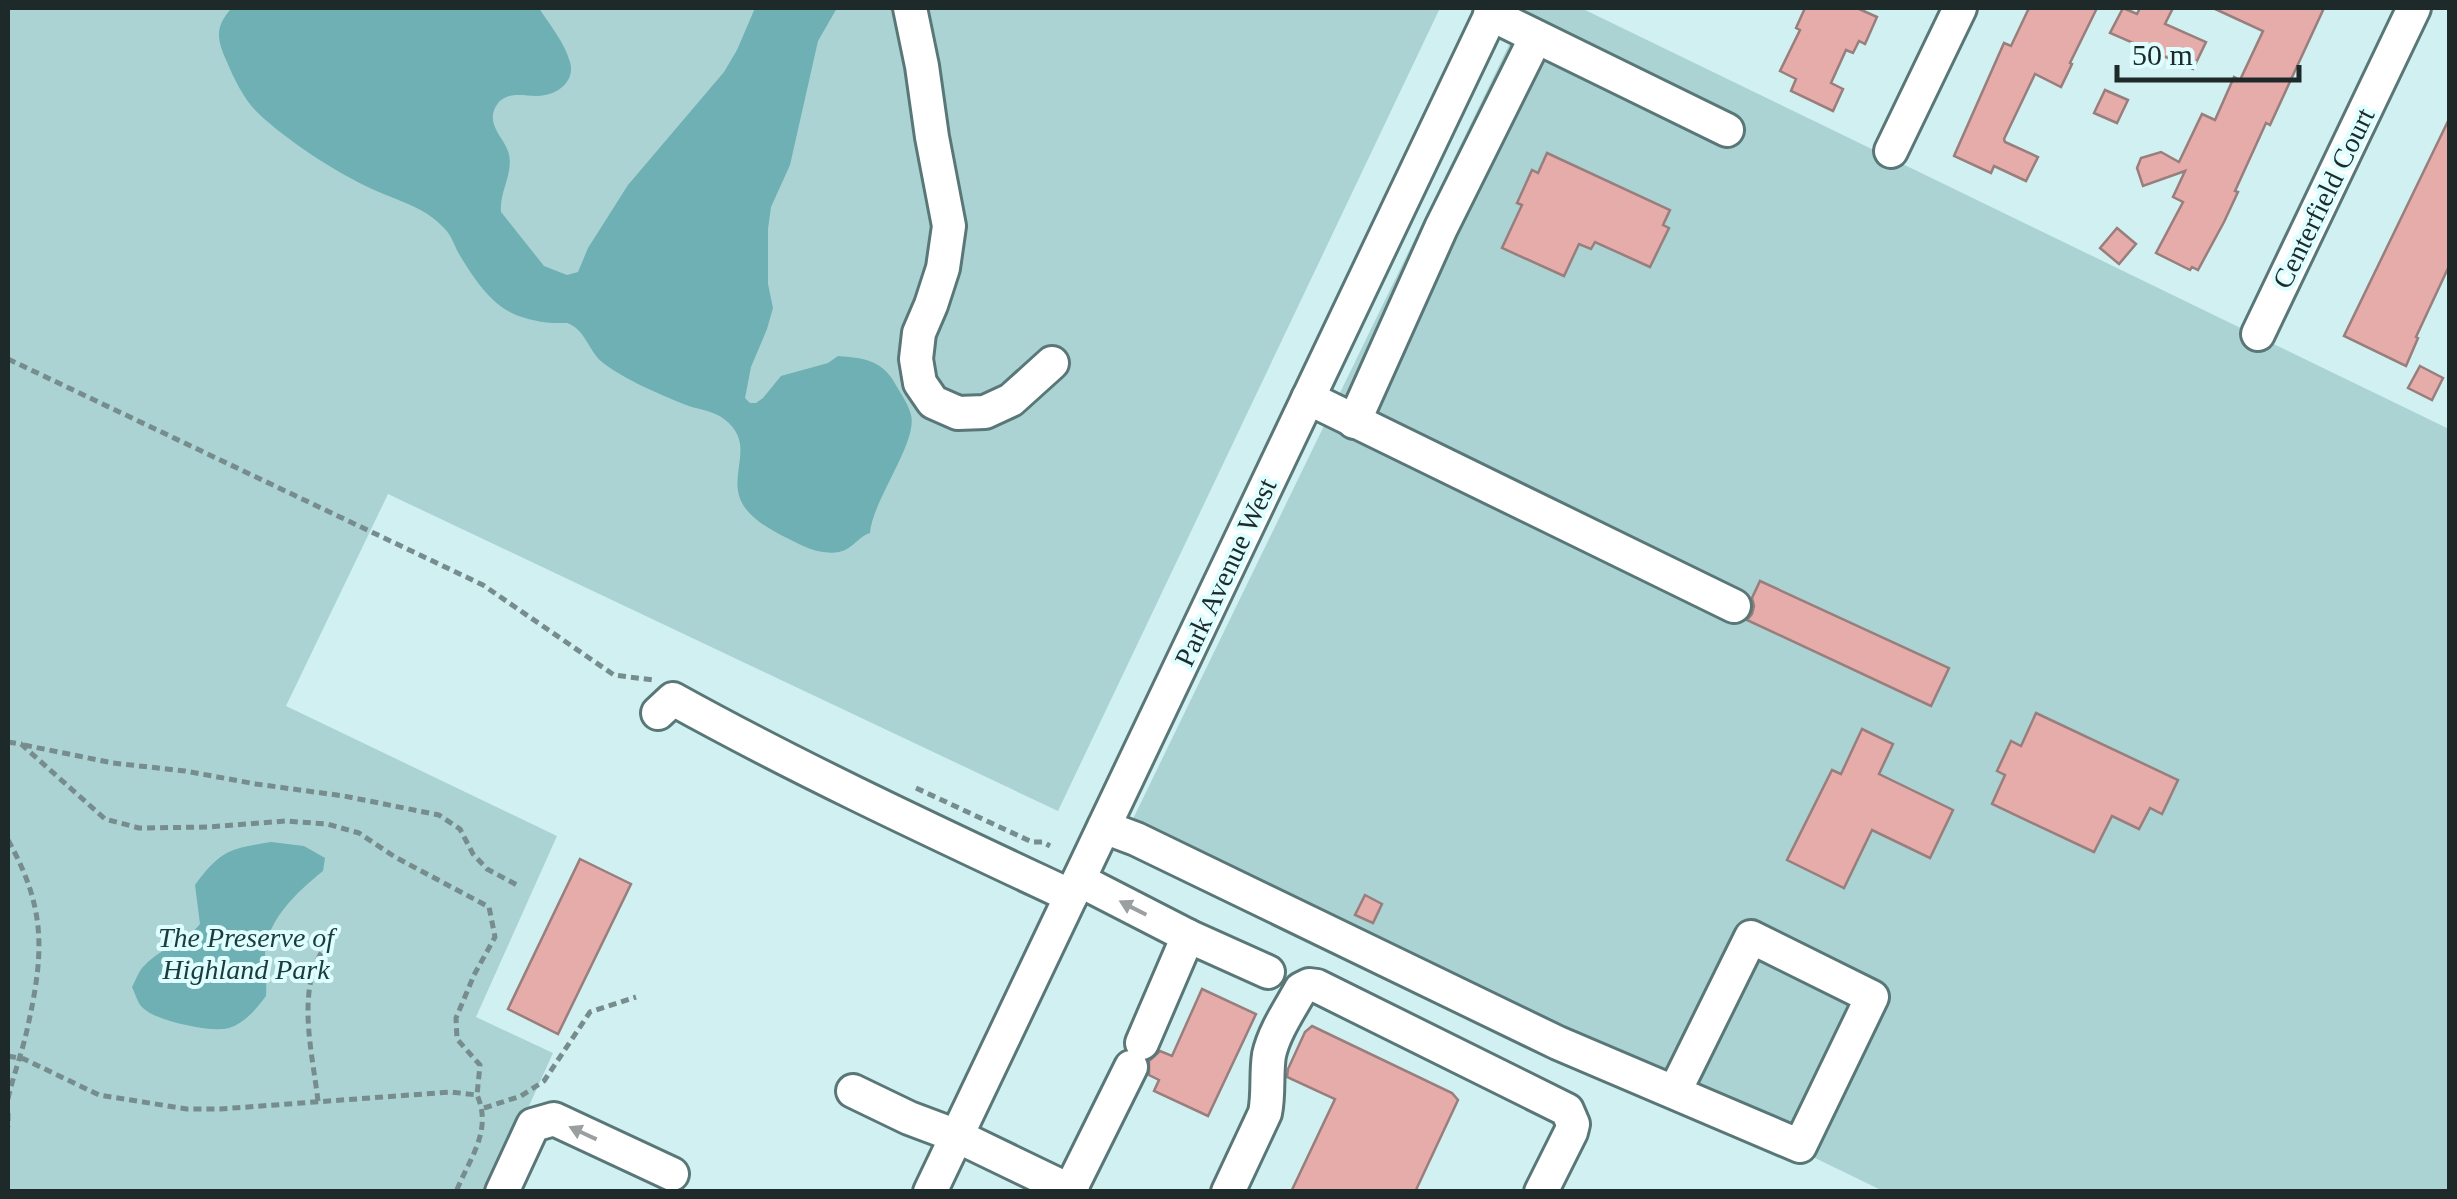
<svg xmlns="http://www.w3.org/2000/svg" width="2457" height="1199" font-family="'Times New Roman',serif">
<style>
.green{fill:#abd3d4}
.water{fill:#6eb0b3}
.building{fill:#e6aca9;stroke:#987e7c;stroke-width:2.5}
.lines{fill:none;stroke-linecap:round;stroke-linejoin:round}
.minor-casing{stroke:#5a7778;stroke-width:38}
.path{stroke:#778c8d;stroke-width:5;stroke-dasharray:8 5;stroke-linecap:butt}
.minor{stroke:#fff;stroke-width:32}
.oneway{fill:#9a9f9f}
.labels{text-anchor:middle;stroke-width:8;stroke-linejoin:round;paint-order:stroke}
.street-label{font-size:28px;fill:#1e2a2a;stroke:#defeff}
.park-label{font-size:28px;font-style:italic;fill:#1b3c3d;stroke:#defeff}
</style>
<rect width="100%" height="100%" fill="#d1f0f1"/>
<!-- green -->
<g class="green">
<path d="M 8,8 L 1440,8 L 1058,811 L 388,494 L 286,706 L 557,836 L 476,1017 L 553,1053 L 490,1192 L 8,1191 Z"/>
<path d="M 1527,8 L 1581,8 L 2449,429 L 2449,1191 L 1883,1191 L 1130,825 Z"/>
</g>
<!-- water -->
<g class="water">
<path d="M 232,8 L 539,8 C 549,24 565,43 570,62 C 575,79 561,92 545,95 C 529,99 505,87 495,108 C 487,125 503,137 508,151 C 515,172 499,191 501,212 L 544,266 L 567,275 L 578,272 L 588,248 L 628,185 L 724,72 L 737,50 L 755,8 L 837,8 L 818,41 L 790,165 L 771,207 L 768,229 L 768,284 L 773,308 L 767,329 L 751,367 L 745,398 L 750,403 L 756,403 L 763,398 L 781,376 L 828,363 L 838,356 C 866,358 884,361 897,387 C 902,395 909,406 911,415 C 918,442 872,501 870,533 C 859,536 853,549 839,552 C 821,555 804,547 789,539 C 774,532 756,522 746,509 C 722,478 760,446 724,419 C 714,411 701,410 689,406 C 665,397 621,378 602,362 C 588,350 585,329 567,323 C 565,323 554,323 552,323 C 538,322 520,318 508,311 C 486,298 472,275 459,254 C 454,245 452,236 444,228 C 425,207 396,200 372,189 C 337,173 286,140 258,113 C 245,101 234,79 227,62 C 217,40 214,27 232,8 Z"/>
<path d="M 271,842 L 304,846 L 325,858 L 323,871 C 298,891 266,920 265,955 C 265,969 267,983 266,996 C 256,1009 245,1023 229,1028 C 212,1033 156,1021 143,1008 C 138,1004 135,993 132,987 C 136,980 139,970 145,965 C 162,947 184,944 200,924 L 195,885 C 221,850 230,849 271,842 Z"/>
</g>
<!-- building -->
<g class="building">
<path d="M 1805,8 L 1857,8 L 1877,17 L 1865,44 L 1859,41 L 1853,53 L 1846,50 L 1831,83 L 1843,89 L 1833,111 L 1791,91 L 1796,79 L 1780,71 L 1800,30 L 1796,28 Z"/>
<path d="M 2029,8 L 2097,8 L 2070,63 L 2072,64 L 2061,87 L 2035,74 L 2004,139 L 2005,142 L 2038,157 L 2026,181 L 1994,166 L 1991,173 L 1954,156 L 2004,43 L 2011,46 Z"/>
<path d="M 2123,8 L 2137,14 L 2140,8 L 2173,8 L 2165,24 L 2206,42 L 2193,69 L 2110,33 Z"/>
<path d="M 2213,8 L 2324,8 L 2270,125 L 2266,123 L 2235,191 L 2238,192 L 2224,222 L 2198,270 L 2192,267 L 2190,270 L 2156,253 L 2183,202 L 2173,197 L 2185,171 L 2143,186 L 2137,168 L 2141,158 L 2161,152 L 2179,162 L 2202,114 L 2215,120 L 2234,77 L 2240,80 L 2263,31 Z"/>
<path d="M 2105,90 L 2128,100 L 2117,123 L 2094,113 Z"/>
<path d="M 2450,117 L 2450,264 L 2416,337 L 2418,338 L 2406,366 L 2344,336 Z"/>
<path d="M 1547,153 L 1670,210 L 1663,225 L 1669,228 L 1650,267 L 1595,242 L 1591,249 L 1579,244 L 1564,276 L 1502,248 L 1522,205 L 1517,203 L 1532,170 L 1538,173 Z"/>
<path d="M 2117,228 L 2136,244 L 2119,264 L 2100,248 Z"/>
<path d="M 2420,366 L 2443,378 L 2432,400 L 2408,388 Z"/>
<path d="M 1760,581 L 1949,668 L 1931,706 L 1747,620 L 1752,614 L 1754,606 L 1752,598 Z"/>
<path d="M 2036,713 L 2178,780 L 2162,814 L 2150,808 L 2139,829 L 2112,816 L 2094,852 L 1992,804 L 2005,775 L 1997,771 L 2011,741 L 2021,746 Z"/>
<path d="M 1862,729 L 1893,744 L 1879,774 L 1953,810 L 1930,858 L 1872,830 L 1844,888 L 1787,860 L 1832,770 L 1841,774 Z"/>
<path d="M 580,859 L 631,884 L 558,1034 L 508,1009 Z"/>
<path d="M 1365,895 L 1382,904 L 1373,923 L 1355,915 Z"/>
<path d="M 1202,989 L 1256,1014 L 1208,1116 L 1154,1091 L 1159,1080 L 1149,1075 L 1149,1061 L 1160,1051 L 1172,1056 Z"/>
<path d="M 1312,1026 L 1452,1093 L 1458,1100 L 1415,1192 L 1291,1192 L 1335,1099 L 1287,1077 L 1288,1069 L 1305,1032 Z"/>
</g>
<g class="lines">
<defs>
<g id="minor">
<path d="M 910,8 L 922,66 L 932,137 L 949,226 L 943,268 L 931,305 L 919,333 L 916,359 L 920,383 L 933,402 L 958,413 L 985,412 L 1011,400 L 1052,363"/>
<path d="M 1490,14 L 1727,130"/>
<path d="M 1891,151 L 1960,8"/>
<path d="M 2258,334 L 2414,8"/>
<path d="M 1308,398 L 1734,606"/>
<path d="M 1354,422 L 1441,228 L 1536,37"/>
<path d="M 658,713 L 673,699 C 803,771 937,833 1071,896"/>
<path d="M 1104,827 L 1136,839 L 1558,1043 L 1800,1146 L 1872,997 L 1751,937 L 1675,1091"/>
<path d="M 1079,880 L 1188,936 L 1268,972"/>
<path d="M 1142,1043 L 1188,936"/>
<path d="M 853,1091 L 909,1118 L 957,1136 L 1073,1192"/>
<path d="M 1070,1190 L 1131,1067"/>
<path d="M 502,1192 L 533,1125 L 554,1119 L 672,1174"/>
<path d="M 930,1192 L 1494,8"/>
<path d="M 1228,1192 L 1265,1113 C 1269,1094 1266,1074 1269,1055 C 1274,1032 1290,1009 1301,989 L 1309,985 L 1317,986 L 1567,1110 L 1573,1124 L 1571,1132 L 1541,1192"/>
</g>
</defs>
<!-- minor casing -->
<use href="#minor" class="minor-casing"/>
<!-- path -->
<g class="path">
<path d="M 8,359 L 483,585 L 614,675 L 653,680"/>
<path d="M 8,742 L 21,744 L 105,819 L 139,828 L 208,827 L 285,821 L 327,824 L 359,833 L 395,857 L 489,907 L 495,937 L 474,975 L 456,1018 L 457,1039 L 480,1065 L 477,1095"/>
<path d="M 24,745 L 113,763 L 185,771 L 256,784 L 344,796 L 439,815 L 460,829 L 473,854 L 487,869 L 519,886"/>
<path d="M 916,788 L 1032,842 L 1043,842 L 1050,846"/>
<path d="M 8,840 C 47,910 44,954 27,1030 C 22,1053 13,1076 8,1099"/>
<path d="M 8,1056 L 24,1059 L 99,1095 L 187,1109 L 220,1109 L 451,1092 L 477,1095 C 493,1131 469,1159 456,1192"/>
<path d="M 318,1101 C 312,1048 291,974 337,934"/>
<path d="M 484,1108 L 521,1096 L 544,1081 L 590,1012 L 636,997"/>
<path d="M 8,1113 L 8,1127"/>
</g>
<!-- minor -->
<use href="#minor" class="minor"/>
</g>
<!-- one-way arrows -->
<defs><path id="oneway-solid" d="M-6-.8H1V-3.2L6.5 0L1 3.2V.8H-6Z" transform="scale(2.5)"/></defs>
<g class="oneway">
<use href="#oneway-solid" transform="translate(1133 908) rotate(-153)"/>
<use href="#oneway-solid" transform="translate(583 1133) rotate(-155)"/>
</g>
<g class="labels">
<!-- street labels -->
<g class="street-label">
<text transform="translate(2323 198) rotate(-64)" y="10">Centerfield Court</text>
<text transform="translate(1225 572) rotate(-65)" y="10">Park Avenue West</text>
</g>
<!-- park labels -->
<g class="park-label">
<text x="246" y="947">The Preserve of<tspan x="246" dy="32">Highland Park</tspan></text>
</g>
</g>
<!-- border -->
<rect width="2457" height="1199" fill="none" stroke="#1e2a2a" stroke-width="20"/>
<!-- scale -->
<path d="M2117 65v15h182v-15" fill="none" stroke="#1e2a2a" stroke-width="5"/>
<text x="2132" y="65" font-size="30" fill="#1e2a2a" stroke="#defeff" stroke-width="8" paint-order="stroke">50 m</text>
</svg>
